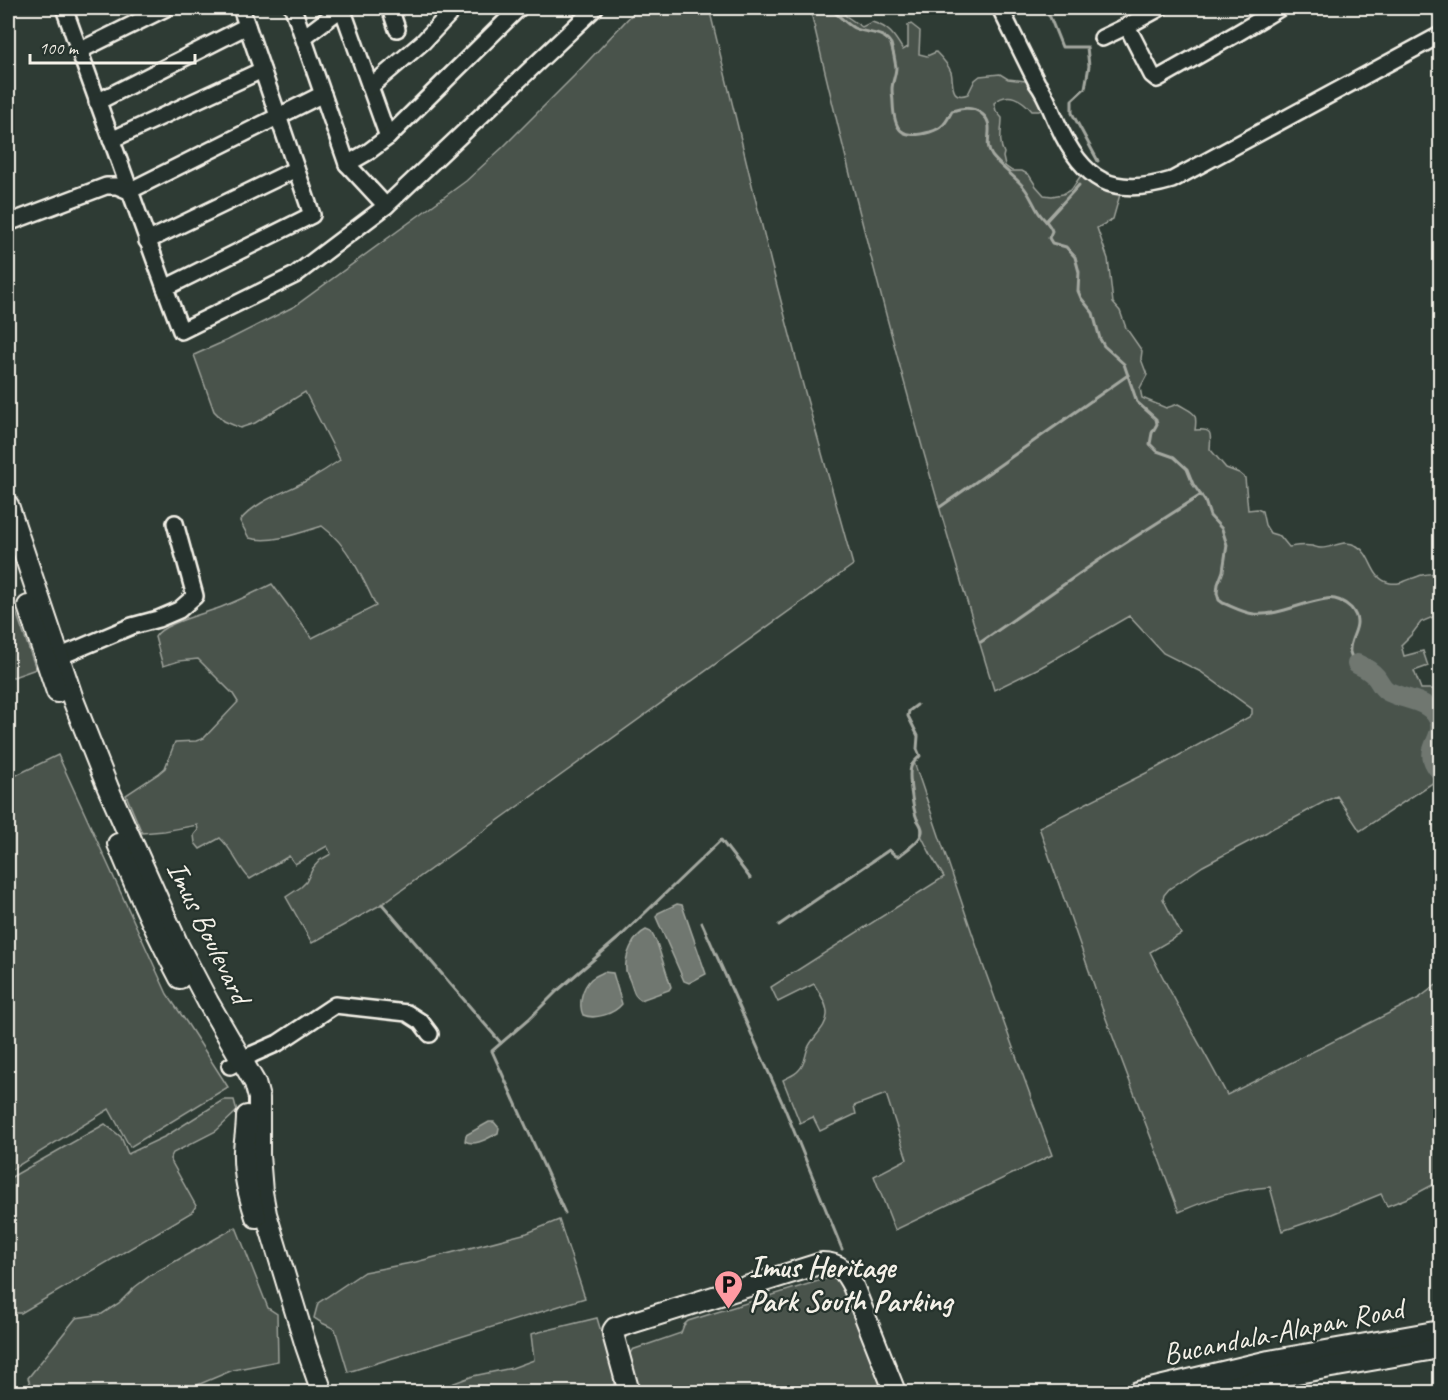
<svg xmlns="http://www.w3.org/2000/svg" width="1448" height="1400" font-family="Caveat,sans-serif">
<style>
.green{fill:#48524c;stroke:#9ea29a;stroke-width:1.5}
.water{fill:#6f7770;stroke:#a4a8a0;stroke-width:1.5}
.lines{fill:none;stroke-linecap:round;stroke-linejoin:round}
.stream{stroke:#a4a8a0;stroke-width:3}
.river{stroke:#6f7770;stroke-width:20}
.minor-casing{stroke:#f4f1e8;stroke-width:20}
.major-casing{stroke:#f4f1e8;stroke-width:24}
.minor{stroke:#26332d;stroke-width:15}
.major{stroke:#26332d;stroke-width:20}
.labels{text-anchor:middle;stroke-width:4.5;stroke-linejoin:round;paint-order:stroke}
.street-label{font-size:30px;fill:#f4f1e8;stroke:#26332d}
.poi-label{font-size:30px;font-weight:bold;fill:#f4f1e8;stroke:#26332d;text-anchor:start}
</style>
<rect width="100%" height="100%" fill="#2e3b34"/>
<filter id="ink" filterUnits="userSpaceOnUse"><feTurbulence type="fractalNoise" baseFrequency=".0167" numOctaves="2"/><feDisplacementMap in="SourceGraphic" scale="12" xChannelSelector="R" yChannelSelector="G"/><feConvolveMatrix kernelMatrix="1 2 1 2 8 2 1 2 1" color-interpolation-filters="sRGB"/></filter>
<g filter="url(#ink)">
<!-- green -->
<g class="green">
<path d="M 635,8 L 709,8 L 771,263 L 803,385 L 853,565 L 382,904 L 312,943 L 286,897 L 301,887 L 306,882 L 313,868 L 320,860 L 331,854 L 327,846 L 295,864 L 289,856 L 250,879 C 238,867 233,850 220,838 L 200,849 L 195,843 L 194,835 L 198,830 L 197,825 L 164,831 L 142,833 L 126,795 L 158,774 L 165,768 L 175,742 L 196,741 L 204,738 L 238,702 L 233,694 L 198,659 L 179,661 L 163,666 L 155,637 C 162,623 208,613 224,606 C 240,600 256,592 272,584 L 312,638 L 376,606 C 363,578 348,545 322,526 C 300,533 271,544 249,538 L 240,521 C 255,501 286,492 308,480 C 319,474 330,467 340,460 L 305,392 L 255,423 L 240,428 L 224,421 L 214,411 L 194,355 L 230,339 L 295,306 L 466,181 L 502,148 L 574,76 L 636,10 Z"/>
<path d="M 810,8 L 840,8 L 846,16 L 862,27 L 872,22 C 889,27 894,35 903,50 L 908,47 L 908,25 L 911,24 L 920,31 L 919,54 L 927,56 L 936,52 C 942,58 948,64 951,72 C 954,82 949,101 968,94 L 975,80 L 980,76 L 1000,74 L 1008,79 L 1034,82 L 1045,108 L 1039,111 L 1032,111 C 1022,99 1008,90 994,103 L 996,111 L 1002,118 C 1002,130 998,142 1004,153 L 1003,157 L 1005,166 L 1012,171 L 1022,171 L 1029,175 L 1036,186 L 1044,195 L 1052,196 L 1063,194 L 1072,189 L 1083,172 L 1121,191 L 1113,219 L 1097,228 L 1108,259 L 1113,303 L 1120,311 L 1126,328 L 1142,351 L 1141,359 L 1147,375 L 1140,388 L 1142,398 L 1166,408 L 1178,404 C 1193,413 1198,411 1195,430 C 1213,428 1211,434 1210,449 L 1226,468 L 1239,473 L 1245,478 L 1248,510 L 1257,509 L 1262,511 L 1265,525 L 1270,533 L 1280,536 L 1289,547 C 1296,546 1305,545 1312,546 C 1317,547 1316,548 1321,548 C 1334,548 1343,538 1357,546 C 1373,555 1370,579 1390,583 C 1401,585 1411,578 1422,575 C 1428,574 1434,573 1440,573 L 1440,614 L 1421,622 L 1412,634 L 1401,645 L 1404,656 L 1423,651 L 1428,666 L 1414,671 L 1421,689 L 1432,689 L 1439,692 L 1440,695 L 1440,787 L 1434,782 L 1360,831 L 1337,796 C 1322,802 1308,811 1293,819 C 1284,823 1275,826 1267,832 L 1203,866 L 1169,889 L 1164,895 L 1163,899 L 1181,934 L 1150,952 C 1174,1001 1202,1047 1227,1095 L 1419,998 L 1440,982 L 1440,1181 L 1410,1197 L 1387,1206 L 1381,1194 L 1332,1214 L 1282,1231 L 1270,1187 C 1237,1189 1209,1199 1179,1212 L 1102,1008 L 1039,827 L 1158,767 L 1249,717 L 1252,714 L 1252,709 L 1201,672 L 1163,653 L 1129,616 L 1041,667 L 994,690 C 924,465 863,237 810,8 Z"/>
<path d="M 8,589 L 36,669 L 8,679 Z"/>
<path d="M 58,755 L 167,994 L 187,1023 L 228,1087 L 130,1147 L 109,1109 L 8,1172 L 8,779 Z"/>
<path d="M 914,762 L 984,968 L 1052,1155 L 895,1230 L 874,1176 L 907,1159 L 886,1094 L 854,1106 L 856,1114 L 820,1131 L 813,1117 L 800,1123 L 783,1080 C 788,1077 795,1075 799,1070 C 805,1065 805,1055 808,1048 C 813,1036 826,1029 827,1015 C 828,1005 819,992 814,984 L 778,1002 L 771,987 L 944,877 L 932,857 L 921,835 L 921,826 L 916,817 L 912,797 L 910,772 L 911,765 Z"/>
<path d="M 223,1100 L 234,1100 L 237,1111 L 216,1131 L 173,1153 L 170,1159 L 196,1206 L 192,1212 L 21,1313 L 8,1313 L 8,1179 L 105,1124 L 121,1137 L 128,1154 L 166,1136 Z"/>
<path d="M 559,1220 L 585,1298 L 348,1372 L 335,1329 L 322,1323 L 314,1318 L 318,1303 L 364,1272 L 416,1262 L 527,1233 Z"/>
<path d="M 236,1227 L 268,1308 L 277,1314 L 278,1361 L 233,1370 L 181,1392 L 33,1392 L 28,1378 L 76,1318 L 102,1314 L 119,1303 L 135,1287 L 151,1275 Z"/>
<path d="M 828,1278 L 835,1278 L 840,1281 L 888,1392 L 638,1392 C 634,1380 624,1361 632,1350 L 681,1333 L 684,1325 L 688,1321 Z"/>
<path d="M 597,1318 L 613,1372 L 614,1385 L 585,1392 L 437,1392 L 438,1389 L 473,1376 L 512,1368 L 534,1360 L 531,1334 Z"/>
</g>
<!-- water -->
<g class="water">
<path d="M 677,904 L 682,905 L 706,974 L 689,983 L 684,981 L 656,917 L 658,913 Z"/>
<path d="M 646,930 L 651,932 L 657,943 L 671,987 L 669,990 L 641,1000 C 634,996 634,992 631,984 C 630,980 627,975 626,971 C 624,957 633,936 646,930 Z"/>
<path d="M 604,972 L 613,973 L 622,1004 C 614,1014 595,1020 583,1015 C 578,1004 582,988 591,979 C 595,976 600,974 604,972 Z"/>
<path d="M 489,1122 L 494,1122 L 499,1128 L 498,1133 C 488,1138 475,1147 465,1141 L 466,1135 Z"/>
</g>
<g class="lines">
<!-- stream -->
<g class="stream">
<path d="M 829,8 C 838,14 845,23 854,28 C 866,34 884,31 891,44 C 893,51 895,60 896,67 C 896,75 892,82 892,89 C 892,94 893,99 893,103 C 894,130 901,140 930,132 C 943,128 946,123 952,111 C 963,107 973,106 982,114 C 997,126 982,142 992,156 C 1000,166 1010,173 1019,182 C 1029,191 1032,202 1039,213 C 1043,219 1050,224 1052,231 L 1049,238 L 1052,243 L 1066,247 L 1075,257 L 1079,272 L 1078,291 L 1081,298 L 1093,313 L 1100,339 L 1104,346 L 1124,364 L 1137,402 L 1156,419 L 1157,424 L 1152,433 L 1150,444 L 1157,451 L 1174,457 L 1187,469 L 1193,484 L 1205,501 L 1210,516 L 1222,529 L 1227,545 L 1223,571 L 1218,584 L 1217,593 L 1219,600 L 1223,603 C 1233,607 1244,613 1254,614 C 1279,616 1302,602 1326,599 C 1335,597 1345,602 1351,608 C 1366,626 1348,636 1350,652 C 1351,657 1354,660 1357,664"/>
<path d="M 1042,8 L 1050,17 L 1062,47 L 1087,47 L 1089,66 L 1085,88 L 1072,100 L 1072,113 L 1098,161"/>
<path d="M 1046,221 L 1079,185"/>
<path d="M 940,507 L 1128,375"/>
<path d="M 981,642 L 1102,558 L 1201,495"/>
<path d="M 382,904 L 501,1043"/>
<path d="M 702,923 L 785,1109 L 842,1249"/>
<path d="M 779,925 L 889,850 L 896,856 L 899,856 C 906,850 920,842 922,832 C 923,827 919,823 917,819 C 913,810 908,775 911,767 C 912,763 917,759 920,756 L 917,749 L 918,736 L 908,716 L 909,711 L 917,705"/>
<path d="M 565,1213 L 492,1051 L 529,1019 L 557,991 L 622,935 L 721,840 L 750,878"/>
</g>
<!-- river -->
<path class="river" d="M 1357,664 C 1364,667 1371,671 1376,677 C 1380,682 1381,687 1387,691 C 1405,701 1434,699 1440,724 C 1443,742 1421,750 1440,771"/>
<defs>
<g id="minor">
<path d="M 64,8 L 165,288 L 181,331 L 295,275 L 386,206 L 347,164 L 293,8"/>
<path d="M 390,8 L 397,29"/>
<path d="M 1000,8 L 1037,83 C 1047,96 1051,111 1058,125 C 1083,181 1112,198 1172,180 L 1440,35"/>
<path d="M 1160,8 L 1127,26 L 1152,75 L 1157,79 L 1236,34 L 1280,8"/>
<path d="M 304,37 L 342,8 L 388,137"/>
<path d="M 1102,38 L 1127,26"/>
<path d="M 79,51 L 166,8"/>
<path d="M 370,87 L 423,42 L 455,8"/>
<path d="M 97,102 L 247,26"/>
<path d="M 111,140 L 262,70"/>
<path d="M 347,164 L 368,152 L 388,137 L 519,8"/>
<path d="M 386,206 L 595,8"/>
<path d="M 8,223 L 106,186 L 117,186 L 129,191 L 323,94"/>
<path d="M 147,241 L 296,169"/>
<path d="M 165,288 L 312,215 L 241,8"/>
<path d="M 49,661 L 132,626 L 158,619 L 179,610 L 195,596 L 175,523"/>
<path d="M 230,1066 L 253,1054 L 278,1043 L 335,1005 L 407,1013 L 421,1022 L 430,1034"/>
</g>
<g id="major">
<path d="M 8,505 L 74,702 L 108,788 L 178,945 L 208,1002 L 255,1083 L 259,1098 L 259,1155 L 262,1192 L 266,1214 L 306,1346 L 322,1392"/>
<path d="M 28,606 L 57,692"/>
<path d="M 118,844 C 137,890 157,935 180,978"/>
<path d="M 247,1116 C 247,1128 245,1139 244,1150 C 243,1174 249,1195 256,1217"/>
<path d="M 629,1392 L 613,1334 L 613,1331 L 615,1328 L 822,1263 C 840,1263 845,1271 853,1286 L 895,1392"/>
<path d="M 1138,1392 L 1269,1361 L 1440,1331"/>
<path d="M 1215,1392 L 1263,1379 L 1440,1348"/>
</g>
</defs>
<!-- minor casing -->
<use href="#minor" class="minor-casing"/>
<!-- major casing -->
<use href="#major" class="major-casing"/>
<!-- minor -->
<use href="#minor" class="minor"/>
<!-- major -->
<use href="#major" class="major"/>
</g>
</g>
<!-- icons -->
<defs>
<symbol id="parking-pin" viewBox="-11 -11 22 30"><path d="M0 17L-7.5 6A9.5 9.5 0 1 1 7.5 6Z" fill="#ff9aa2" stroke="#26332d"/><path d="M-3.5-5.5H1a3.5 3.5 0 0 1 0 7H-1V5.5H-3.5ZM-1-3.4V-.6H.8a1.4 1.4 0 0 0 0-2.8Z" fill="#111"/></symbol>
</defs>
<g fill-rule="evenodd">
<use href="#parking-pin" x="712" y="1268" width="33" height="45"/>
</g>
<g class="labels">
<!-- street labels -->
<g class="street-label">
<text transform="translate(209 932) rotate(64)" y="10">Imus Boulevard</text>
<text transform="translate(1283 1331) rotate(-11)" y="10">Bucandala-Alapan Road</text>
</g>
<!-- poi labels -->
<g class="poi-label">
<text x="749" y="1277">Imus Heritage<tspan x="749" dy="34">Park South Parking</tspan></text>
</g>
</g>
<!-- margin -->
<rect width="1448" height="1400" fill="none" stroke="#26332d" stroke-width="30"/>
<rect x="15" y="15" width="1418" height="1370" fill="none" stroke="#f4f1e8" stroke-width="2" filter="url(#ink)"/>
<!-- scale -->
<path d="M30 54v9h165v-9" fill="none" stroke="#f4f1e8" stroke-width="3"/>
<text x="39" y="54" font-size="18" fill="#f4f1e8" stroke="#26332d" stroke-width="4.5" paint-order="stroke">100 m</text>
</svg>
